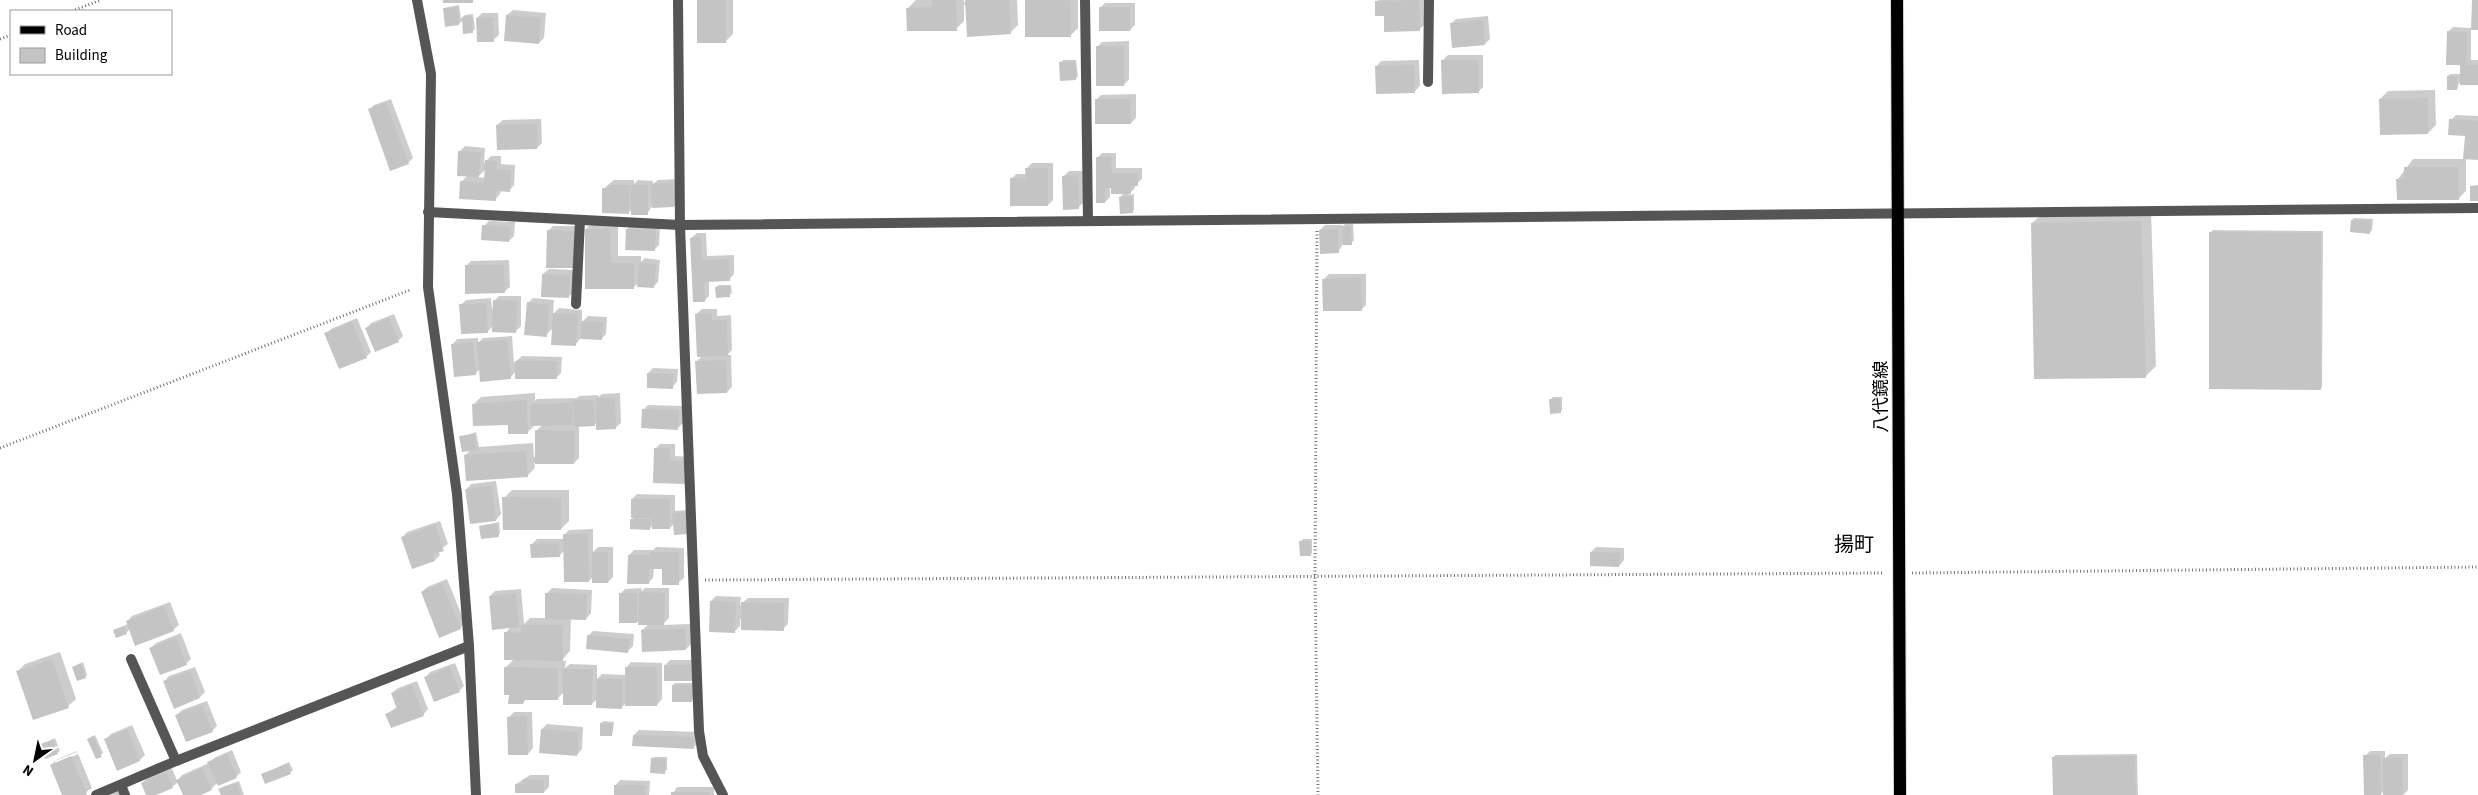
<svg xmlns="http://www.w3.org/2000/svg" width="2478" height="795" font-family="'Source Sans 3','Noto Sans JP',sans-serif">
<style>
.shadow{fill:#0003;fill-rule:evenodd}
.building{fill:#c4c4c4}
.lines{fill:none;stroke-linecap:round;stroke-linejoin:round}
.primary-casing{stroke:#dbdbdb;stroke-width:14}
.path{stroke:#777;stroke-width:3;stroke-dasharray:1 2.5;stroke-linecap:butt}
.minor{stroke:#555;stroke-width:10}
.tertiary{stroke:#555;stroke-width:10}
.primary{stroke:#000;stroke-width:12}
.labels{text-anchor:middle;stroke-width:4;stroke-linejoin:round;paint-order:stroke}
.street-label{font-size:18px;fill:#000;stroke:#fff}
.quarter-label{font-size:20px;fill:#000;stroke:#fff}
</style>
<rect width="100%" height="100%" fill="#fff"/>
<!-- shadow -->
<g class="shadow">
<path d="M 698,0 L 733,0 L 733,34 L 725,42 Z"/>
<path d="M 916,0 L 964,0 L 964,3 L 967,0 L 1017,0 L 1018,25 L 1010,33 L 964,4 L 964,21 L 956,29 L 908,8 Z"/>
<path d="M 1027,0 L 1078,0 L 1078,28 L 1070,36 Z"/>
<path d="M 1377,0 L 1424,0 L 1424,25 L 1419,30 Z"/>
<path d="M 2473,0 L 2478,0 L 2478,29 L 2471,29 L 2471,60 L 2478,60 L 2478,84 L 2459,83 L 2457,89 L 2448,76 L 2450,74 L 2461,74 L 2461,64 L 2448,32 L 2453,27 L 2472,28 Z"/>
<path d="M 1105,3 L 1135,3 L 1135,25 L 1130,30 L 1100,8 Z"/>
<path d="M 459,5 L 461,19 L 465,15 L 473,14 L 475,29 L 472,32 L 463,20 L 459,24 L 444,8 Z"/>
<path d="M 513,10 L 546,13 L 544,38 L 539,43 L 507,15 Z"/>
<path d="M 482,13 L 498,13 L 499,35 L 493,40 L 477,18 Z"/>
<path d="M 1488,16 L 1490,39 L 1485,44 L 1451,24 L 1456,19 Z"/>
<path d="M 1129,41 L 1129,79 L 1124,85 L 1097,47 L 1102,42 Z"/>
<path d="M 1448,55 L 1483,55 L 1483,87 L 1478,92 L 1443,60 Z"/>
<path d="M 1063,60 L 1076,60 L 1078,77 L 1075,79 L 1060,63 Z"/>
<path d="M 1419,60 L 1420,86 L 1415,91 L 1376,67 L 1381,61 Z"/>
<path d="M 2435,90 L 2436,125 L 2428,133 L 2380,99 L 2388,91 Z"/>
<path d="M 1136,94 L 1136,118 L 1131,123 L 1096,100 L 1101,95 Z"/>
<path d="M 391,99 L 413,158 L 408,163 L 369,110 L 374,105 Z"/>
<path d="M 2456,115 L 2478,116 L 2478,159 L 2466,158 L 2466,191 L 2458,199 L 2398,179 L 2413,159 L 2465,159 L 2466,135 L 2451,120 Z"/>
<path d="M 541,119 L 542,143 L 537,148 L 497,125 L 503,120 Z"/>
<path d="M 465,146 L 485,148 L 484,163 L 491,156 L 501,156 L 501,164 L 515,165 L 514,185 L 509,191 L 501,190 L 500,194 L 495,200 L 461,182 L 468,175 L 459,152 ZM 486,169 L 486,178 L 477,177 L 482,173 Z"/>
<path d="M 1102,153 L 1116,153 L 1116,168 L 1142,168 L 1142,179 L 1135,185 L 1135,188 L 1128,195 L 1134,194 L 1134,210 L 1132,212 L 1120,197 L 1124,193 L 1112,187 L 1110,187 L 1110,197 L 1105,202 L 1097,158 Z"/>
<path d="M 1032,163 L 1053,163 L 1053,200 L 1048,205 L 1011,179 L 1016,174 L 1027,174 L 1027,168 Z"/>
<path d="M 1069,171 L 1083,171 L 1083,203 L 1078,208 L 1064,176 Z"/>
<path d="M 678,179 L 679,201 L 674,206 L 652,206 L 647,214 L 632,209 L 629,212 L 603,189 L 614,180 L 634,180 L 634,184 L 638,180 L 653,181 L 653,184 L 658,180 Z"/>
<path d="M 2151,211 L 2156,366 L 2145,377 L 2032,223 L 2043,213 Z"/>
<path d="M 2354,218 L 2373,219 L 2372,230 L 2370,232 L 2352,220 Z"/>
<path d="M 489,221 L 515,222 L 514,236 L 509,241 L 484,226 Z"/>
<path d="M 594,221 L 618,221 L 618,256 L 641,256 L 641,262 L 645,258 L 660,260 L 658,282 L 653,287 L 638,283 L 633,288 L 586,288 L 586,229 Z"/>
<path d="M 632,224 L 660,225 L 659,245 L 654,250 L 627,229 Z"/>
<path d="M 1345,224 L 1353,224 L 1354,241 L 1343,244 L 1338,252 L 1320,230 L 1325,225 L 1342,225 L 1342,227 Z"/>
<path d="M 553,226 L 580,226 L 580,262 L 548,231 Z"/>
<path d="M 2213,230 L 2323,231 L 2322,387 L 2320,389 L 2211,232 Z"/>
<path d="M 697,233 L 706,233 L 707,256 L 734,255 L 734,274 L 729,280 L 709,280 L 709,296 L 704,301 L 691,238 Z"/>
<path d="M 509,260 L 510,287 L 504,292 L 466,266 L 471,261 Z"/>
<path d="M 549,269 L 574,270 L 574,292 L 568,297 L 543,274 Z"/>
<path d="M 1329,274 L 1366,274 L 1366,305 L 1361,310 L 1324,279 Z"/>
<path d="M 719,285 L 731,285 L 732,293 L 729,295 L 716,287 Z"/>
<path d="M 499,296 L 521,296 L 521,326 L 516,331 L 493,326 L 487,332 L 461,305 L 466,300 L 491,298 L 492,309 L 494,309 L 494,301 Z"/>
<path d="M 533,298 L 554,300 L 553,314 L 559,308 L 582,310 L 582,322 L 588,316 L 607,317 L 606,334 L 601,339 L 581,338 L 575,345 L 553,328 L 546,335 L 528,303 Z"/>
<path d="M 702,309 L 717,309 L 717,316 L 731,315 L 732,350 L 727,355 L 731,355 L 732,387 L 727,392 L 697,361 L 702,356 L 696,314 Z"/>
<path d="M 394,314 L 403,336 L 398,341 L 366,329 L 371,323 Z"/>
<path d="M 357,318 L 371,352 L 366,357 L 326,334 L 331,329 Z"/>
<path d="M 512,336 L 514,363 L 522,356 L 562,357 L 561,373 L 556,378 L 516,371 L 510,378 L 480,369 L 475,374 L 452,345 L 457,339 L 478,338 L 478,343 L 483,338 Z"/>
<path d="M 653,368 L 678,369 L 677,382 L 672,387 L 648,373 Z"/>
<path d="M 535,393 L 535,401 L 537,399 L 577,398 L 579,396 L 598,395 L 598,397 L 602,394 L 620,393 L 621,423 L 615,428 L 597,422 L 594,425 L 579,425 L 579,458 L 574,463 L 534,463 L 535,468 L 527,476 L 465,455 L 471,450 L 461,437 L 476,432 L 479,447 L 533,443 L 534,457 L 536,457 L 536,431 L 542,425 L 535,425 L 527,433 L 473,405 L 481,397 Z"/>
<path d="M 1553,397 L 1562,397 L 1562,410 L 1560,412 L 1550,400 Z"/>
<path d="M 648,405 L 683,406 L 683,423 L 678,428 L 643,410 Z"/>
<path d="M 660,444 L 675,444 L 675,456 L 691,457 L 685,483 L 655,449 Z"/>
<path d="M 496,481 L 501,514 L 496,520 L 471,523 L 466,490 L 471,484 Z"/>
<path d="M 512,490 L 569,490 L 569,521 L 561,529 L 504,498 Z"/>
<path d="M 637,494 L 675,495 L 675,511 L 688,510 L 670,528 L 653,525 L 650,528 L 632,519 L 634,517 L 632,499 Z"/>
<path d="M 440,521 L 448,544 L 438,551 L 440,555 L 435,560 L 402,538 L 407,532 Z"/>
<path d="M 499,522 L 500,533 L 498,536 L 480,526 Z"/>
<path d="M 593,529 L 593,552 L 598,547 L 613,547 L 613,577 L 608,582 L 593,577 L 589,581 L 564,551 L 559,556 L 532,544 L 537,539 L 564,539 L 564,535 L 569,530 Z"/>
<path d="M 1303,539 L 1312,539 L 1312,553 L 1310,555 L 1301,541 Z"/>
<path d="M 656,547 L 684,548 L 684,578 L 678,583 L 663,568 L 654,568 L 653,578 L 648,583 L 629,555 L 634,550 L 653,550 Z"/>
<path d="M 1596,547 L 1624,548 L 1624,560 L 1619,566 L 1591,552 Z"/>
<path d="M 447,579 L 465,623 L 460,628 L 422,592 L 427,587 Z"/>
<path d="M 552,588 L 592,590 L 591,613 L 586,619 L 571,618 L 570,651 L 561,661 L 566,661 L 565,668 L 570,664 L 597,665 L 597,679 L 602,674 L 626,675 L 626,668 L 631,662 L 662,663 L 662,699 L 657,705 L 625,704 L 622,707 L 597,699 L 592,704 L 564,692 L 557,699 L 527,698 L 523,703 L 510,694 L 505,668 L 514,659 L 505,633 L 512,626 L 490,596 L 495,591 L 521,589 L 524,624 L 530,618 L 546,618 L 547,593 Z"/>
<path d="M 641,588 L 642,591 L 645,588 L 669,588 L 669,618 L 662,625 L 690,624 L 691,644 L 686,649 L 642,630 L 650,623 L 640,619 L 637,622 L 620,594 L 625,589 Z"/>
<path d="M 716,596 L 741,597 L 740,605 L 748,598 L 789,598 L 788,624 L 783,629 L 740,619 L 740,626 L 735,631 L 711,601 Z"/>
<path d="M 170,602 L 179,625 L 173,630 L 136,644 L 130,629 L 126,633 L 115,630 L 128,624 L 127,622 L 132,616 Z"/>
<path d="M 593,631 L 634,634 L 633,646 L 628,651 L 588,636 Z"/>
<path d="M 181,633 L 191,659 L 186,664 L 151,648 L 156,643 Z"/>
<path d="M 60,652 L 76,699 L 68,706 L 17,672 L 25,664 Z"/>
<path d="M 670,660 L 699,660 L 699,675 L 665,665 Z"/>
<path d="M 83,662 L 87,675 L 85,677 L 74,667 Z"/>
<path d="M 455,663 L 464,686 L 459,691 L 425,678 L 430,672 Z"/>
<path d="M 195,667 L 205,692 L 200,697 L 164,682 L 169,676 Z"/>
<path d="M 417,681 L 428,709 L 423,715 L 387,714 L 398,706 L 392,693 L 398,688 Z"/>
<path d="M 675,683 L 694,683 L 693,699 L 691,701 L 673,685 Z"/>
<path d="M 207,701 L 217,726 L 212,731 L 177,715 L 182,710 Z"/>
<path d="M 514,712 L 532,712 L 533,748 L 528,754 L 509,717 Z"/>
<path d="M 604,721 L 614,722 L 612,735 L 601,723 Z"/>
<path d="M 547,724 L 583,727 L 582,749 L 577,755 L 542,729 Z"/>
<path d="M 132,725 L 145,755 L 140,760 L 118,769 L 105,740 L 111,734 Z"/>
<path d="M 639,730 L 699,732 L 699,742 L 694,747 L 634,735 Z"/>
<path d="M 95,735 L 103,753 L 101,755 L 88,739 Z"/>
<path d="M 55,738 L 60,751 L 57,753 L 41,745 Z"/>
<path d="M 232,750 L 241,772 L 236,777 L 217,783 L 211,789 L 198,795 L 184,795 L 178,782 L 172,787 L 147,795 L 142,783 L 148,778 L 172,768 L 177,781 L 182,775 L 209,763 L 214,758 Z"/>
<path d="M 77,751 L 92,788 L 82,795 L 64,795 L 51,765 L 56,760 ZM 77,752 L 78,754 L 55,764 L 55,761 Z"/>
<path d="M 2370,751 L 2385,751 L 2385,758 L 2390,754 L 2408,754 L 2408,790 L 2403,795 L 2385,790 L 2380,795 L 2365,756 Z"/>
<path d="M 2137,754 L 2138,795 L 2054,795 L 2053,758 L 2055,755 Z"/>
<path d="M 654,757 L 667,757 L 667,770 L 664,772 L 652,759 Z"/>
<path d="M 289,762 L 293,770 L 290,773 L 263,774 Z"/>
<path d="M 530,775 L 549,775 L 549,787 L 544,792 L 516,784 Z"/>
<path d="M 620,780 L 650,781 L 649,795 L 615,795 L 615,786 Z"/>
<path d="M 239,781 L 244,795 L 222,795 L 220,790 L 222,787 Z"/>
<path d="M 677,787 L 714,787 L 714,795 L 672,795 Z"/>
<path d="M 122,788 L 124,795 L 103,795 Z"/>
</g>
<!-- building -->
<g class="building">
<rect x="443" y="0" width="30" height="3"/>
<rect x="697" y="0" width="29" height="43"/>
<path d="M 932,0 L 956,0 L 957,31 L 907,31 L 906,8 L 932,7 Z"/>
<path d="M 965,0 L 1009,0 L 1011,34 L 967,37 Z"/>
<path d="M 1025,0 L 1070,0 L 1071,37 L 1025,37 Z"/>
<path d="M 1419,0 L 1420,31 L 1384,32 L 1384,16 L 1375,16 L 1375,1 Z"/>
<path d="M 2472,0 L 2478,0 L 2478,30 L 2471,30 Z"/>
<path d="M 458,7 L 459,25 L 445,27 L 443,8 Z"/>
<rect x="1099" y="7" width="31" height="24"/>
<path d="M 506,15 L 541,18 L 539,44 L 504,41 Z"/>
<path d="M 472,16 L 473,33 L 463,34 L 462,17 Z"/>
<path d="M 493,17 L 494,42 L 477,42 L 476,18 Z"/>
<path d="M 1483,20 L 1485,45 L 1452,48 L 1450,23 Z"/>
<path d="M 2447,31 L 2467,32 L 2466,65 L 2478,65 L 2478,85 L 2460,85 L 2460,65 L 2446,65 Z"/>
<rect x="1096" y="46" width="28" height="40"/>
<path d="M 1441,60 L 1478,60 L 1479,93 L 1442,94 Z"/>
<path d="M 1075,61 L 1076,80 L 1060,81 L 1059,62 Z"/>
<path d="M 1414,65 L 1415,93 L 1376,94 L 1375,66 Z"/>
<rect x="2447" y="76" width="10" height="14"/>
<path d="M 2428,98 L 2428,134 L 2380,135 L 2379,99 Z"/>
<rect x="1095" y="99" width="36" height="25"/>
<path d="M 386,103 L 409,164 L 390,171 L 368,109 Z"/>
<path d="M 2449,119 L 2478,121 L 2478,160 L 2463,159 L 2465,136 L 2448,135 Z"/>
<path d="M 537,124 L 537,149 L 497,150 L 496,125 Z"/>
<path d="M 458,151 L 481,152 L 479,177 L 457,176 Z"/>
<path d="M 1096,157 L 1111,157 L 1112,173 L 1138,173 L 1138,186 L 1131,186 L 1131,194 L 1111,194 L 1111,188 L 1105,188 L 1105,203 L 1096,203 Z"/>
<path d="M 485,160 L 497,161 L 496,169 L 511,170 L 510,192 L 496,191 L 496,201 L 459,199 L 460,181 L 484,183 Z"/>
<path d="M 2404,167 L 2459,167 L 2459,200 L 2397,200 L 2396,179 L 2404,179 Z"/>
<path d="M 1025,168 L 1048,168 L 1048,206 L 1010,206 L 1010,178 L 1026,178 Z"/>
<path d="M 1078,175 L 1079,209 L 1063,210 L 1062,176 Z"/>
<path d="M 673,183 L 674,207 L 652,208 L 651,184 Z"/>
<path d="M 608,185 L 630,185 L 629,214 L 602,213 L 602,188 L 607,188 Z"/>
<rect x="631" y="185" width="17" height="30"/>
<path d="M 2478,185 L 2478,201 L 2470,201 L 2470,186 Z"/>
<path d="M 1132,196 L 1133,213 L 1120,214 L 1119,197 Z"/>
<path d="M 2351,220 L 2371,221 L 2370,234 L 2350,232 Z"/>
<path d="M 2141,221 L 2146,378 L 2034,379 L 2031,223 Z"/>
<path d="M 482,225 L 510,227 L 509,242 L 481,240 Z"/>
<path d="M 1342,226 L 1351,226 L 1352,245 L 1343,245 Z"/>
<path d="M 585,229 L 611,229 L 611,263 L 634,263 L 634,289 L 585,289 Z"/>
<path d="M 626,229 L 656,230 L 655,251 L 625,250 Z"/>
<path d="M 1338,229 L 1339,253 L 1320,254 L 1319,230 Z"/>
<path d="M 547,230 L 576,231 L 575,268 L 546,268 Z"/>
<path d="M 2209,232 L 2321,233 L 2321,390 L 2209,389 Z"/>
<path d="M 701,237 L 702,260 L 729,259 L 730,281 L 704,282 L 705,302 L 693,302 L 690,238 Z"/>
<path d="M 639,263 L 656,264 L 654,288 L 637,287 Z"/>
<path d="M 465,265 L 504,265 L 505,293 L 465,294 Z"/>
<path d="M 542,274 L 570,275 L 569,298 L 541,297 Z"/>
<path d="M 1361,278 L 1362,311 L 1323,311 L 1322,279 Z"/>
<path d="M 729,286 L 730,297 L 716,298 L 715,287 Z"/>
<path d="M 493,300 L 517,301 L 516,333 L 492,332 Z"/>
<path d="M 527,302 L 549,305 L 547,337 L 524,335 Z"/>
<path d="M 486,303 L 488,333 L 461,334 L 459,304 Z"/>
<path d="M 553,313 L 578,314 L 576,346 L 551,345 Z"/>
<path d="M 712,313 L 712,320 L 727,320 L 728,356 L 697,357 L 695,314 Z"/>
<path d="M 389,318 L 399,342 L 375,352 L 365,328 Z"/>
<path d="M 582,321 L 603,322 L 602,340 L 581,339 Z"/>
<path d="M 352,322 L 367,358 L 339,369 L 324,333 Z"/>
<path d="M 507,340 L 511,379 L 480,382 L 477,342 Z"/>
<path d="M 473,342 L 476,375 L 454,377 L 451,344 Z"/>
<path d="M 726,360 L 727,393 L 697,394 L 695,361 Z"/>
<rect x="515" y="361" width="42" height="18"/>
<path d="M 647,373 L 673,374 L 673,389 L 647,388 Z"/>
<path d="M 596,398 L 615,398 L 616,429 L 596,430 Z"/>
<path d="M 1549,399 L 1560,399 L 1561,413 L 1550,414 Z"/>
<path d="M 527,400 L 528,434 L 508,434 L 508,425 L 473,426 L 472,404 Z"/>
<path d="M 573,400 L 594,400 L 595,426 L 574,427 Z"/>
<path d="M 572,403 L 573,425 L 531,426 L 531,404 Z"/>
<path d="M 642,409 L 679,410 L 678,430 L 641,428 Z"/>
<path d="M 535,430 L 575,431 L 574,464 L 535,464 Z"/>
<path d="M 474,434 L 477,450 L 462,452 L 459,436 Z"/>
<path d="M 654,448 L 670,448 L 670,461 L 686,461 L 686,484 L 653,483 Z"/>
<path d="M 526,451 L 528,477 L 466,481 L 464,455 Z"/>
<path d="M 492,486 L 496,521 L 470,524 L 465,489 Z"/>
<path d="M 502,497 L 561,498 L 561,530 L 503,530 Z"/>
<path d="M 631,499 L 670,499 L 670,529 L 652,529 L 652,518 L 631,518 Z"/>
<path d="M 686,512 L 688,534 L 674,535 L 672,513 Z"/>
<path d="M 630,519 L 651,519 L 650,530 L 630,529 Z"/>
<path d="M 497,524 L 499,537 L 481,539 L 479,526 Z"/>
<path d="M 435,525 L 444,551 L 433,554 L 435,561 L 412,569 L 401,537 Z"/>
<path d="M 563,534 L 588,534 L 589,582 L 564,582 Z"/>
<path d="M 1299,541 L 1310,541 L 1311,556 L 1300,556 Z"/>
<path d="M 559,543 L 560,557 L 531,558 L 530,544 Z"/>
<rect x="592" y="552" width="16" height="31"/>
<path d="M 650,552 L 679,552 L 679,585 L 662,585 L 662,569 L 649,569 L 649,584 L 627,584 L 628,555 L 649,555 L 650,560 Z"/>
<path d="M 1590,552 L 1620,553 L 1619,567 L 1590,566 Z"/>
<path d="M 442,583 L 461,629 L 439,638 L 421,592 Z"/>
<path d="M 639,592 L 665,593 L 664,625 L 638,625 Z"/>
<path d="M 516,593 L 519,627 L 492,630 L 489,596 Z"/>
<path d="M 545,593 L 587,594 L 586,620 L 545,619 Z"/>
<rect x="619" y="593" width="18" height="30"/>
<path d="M 710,601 L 736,602 L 735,633 L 709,632 Z"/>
<path d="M 741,602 L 784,603 L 784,631 L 741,630 Z"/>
<path d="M 164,606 L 174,631 L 135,646 L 126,621 Z"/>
<path d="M 521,625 L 563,625 L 563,661 L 504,660 L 504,632 L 521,633 Z"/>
<path d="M 124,626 L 127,634 L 116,638 L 113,630 Z"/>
<path d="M 685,629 L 686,650 L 642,652 L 641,630 Z"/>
<path d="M 587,635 L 630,639 L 628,653 L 586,649 Z"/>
<path d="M 176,638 L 187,665 L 160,675 L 149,648 Z"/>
<path d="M 52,659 L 69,708 L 33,720 L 16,671 Z"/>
<path d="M 81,663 L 86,678 L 77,681 L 72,667 Z"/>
<path d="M 664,665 L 695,665 L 694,681 L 664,681 Z"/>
<path d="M 450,667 L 460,692 L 434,702 L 424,677 Z"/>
<path d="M 504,667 L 558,668 L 558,700 L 524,700 L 523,704 L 508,704 L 509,695 L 504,695 Z"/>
<rect x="625" y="667" width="32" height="39"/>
<path d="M 563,669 L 593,669 L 592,705 L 563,705 Z"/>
<path d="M 190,671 L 200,698 L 174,709 L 163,681 Z"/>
<path d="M 596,679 L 623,679 L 622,709 L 596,708 Z"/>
<path d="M 412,685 L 424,716 L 391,728 L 385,714 L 397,709 L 391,693 Z"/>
<rect x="672" y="685" width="20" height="17"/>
<path d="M 202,705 L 213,732 L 186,742 L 175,715 Z"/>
<path d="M 527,716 L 528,755 L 508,755 L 507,717 Z"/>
<path d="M 600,723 L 613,724 L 612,736 L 600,736 Z"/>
<path d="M 127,729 L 140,761 L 117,771 L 104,739 Z"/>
<path d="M 541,729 L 579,732 L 577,756 L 539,753 Z"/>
<path d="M 633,735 L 694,737 L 694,749 L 632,746 Z"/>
<path d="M 93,736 L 102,757 L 96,759 L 87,739 Z"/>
<path d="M 53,740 L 58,754 L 45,759 L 40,744 Z"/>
<path d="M 227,754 L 237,778 L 218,786 L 207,762 Z"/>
<path d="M 2363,755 L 2380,755 L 2381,795 L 2364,795 Z"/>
<path d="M 71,756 L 87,794 L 86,795 L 62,795 L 50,765 Z"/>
<path d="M 2135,756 L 2136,795 L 2053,795 L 2052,757 Z"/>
<path d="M 651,758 L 665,759 L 665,774 L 650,773 Z"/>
<rect x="2383" y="758" width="20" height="37"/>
<path d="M 287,764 L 291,774 L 265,784 L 261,774 Z"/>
<path d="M 202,768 L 212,790 L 201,795 L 183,795 L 176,780 Z"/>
<path d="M 166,772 L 173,788 L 156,795 L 146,795 L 141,783 Z"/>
<path d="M 523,779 L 544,780 L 544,793 L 515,793 L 515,784 L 523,784 Z"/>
<path d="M 237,783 L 241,795 L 221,795 L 218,789 Z"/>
<rect x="614" y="785" width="31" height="10"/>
<rect x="671" y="792" width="38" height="3"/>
</g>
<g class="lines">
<defs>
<path id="primary" d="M 1897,0 C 1900,265 1897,530 1900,795"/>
</defs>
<!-- primary casing -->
<use href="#primary" class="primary-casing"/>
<!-- path -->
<g class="path">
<path d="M 72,11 L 101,0"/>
<path d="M 0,39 L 11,35"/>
<path d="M 1317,231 L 1315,578 L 1318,795"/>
<path d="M 0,448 L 410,290"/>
<path d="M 1912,573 L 2478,567"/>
<path d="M 705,580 L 1884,573"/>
</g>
<!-- minor -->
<g class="minor">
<path d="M 678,0 L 680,225 L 699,731 L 703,756 L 723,795"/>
<path d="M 1085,0 L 1088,221"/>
<path d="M 1428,82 L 1429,0"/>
<path d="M 428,212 L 680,225 L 2478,208"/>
<path d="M 576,304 L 580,220"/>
<path d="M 131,659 L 176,761"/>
<path d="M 121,785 L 125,795"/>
<path d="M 96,795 L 176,761 L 469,646"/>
</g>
<!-- tertiary -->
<path class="tertiary" d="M 417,0 L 431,74 L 428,287 L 457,494 L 469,646 L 476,795"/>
<!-- primary -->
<use href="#primary" class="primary"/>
</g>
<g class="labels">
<!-- street labels -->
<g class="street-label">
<text transform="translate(1881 397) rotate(-90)" y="6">八代鏡線</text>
</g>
<!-- quarter labels -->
<g class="quarter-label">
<text x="1854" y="551">揚町</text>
</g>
</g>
<!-- legend -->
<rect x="10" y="10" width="162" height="65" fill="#ffffff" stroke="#999999"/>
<rect x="20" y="26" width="25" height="8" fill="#000000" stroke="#999999"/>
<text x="55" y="35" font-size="15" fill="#000000">Road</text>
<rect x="20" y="48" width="25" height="15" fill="#c4c4c4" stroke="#999999"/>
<text x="55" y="60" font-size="15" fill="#000000">Building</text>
<!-- north arrow -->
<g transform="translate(35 760) rotate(213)" stroke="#ffffff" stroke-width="4" paint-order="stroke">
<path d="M0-4L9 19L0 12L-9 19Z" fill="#000000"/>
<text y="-8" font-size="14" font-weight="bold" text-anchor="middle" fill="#000000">N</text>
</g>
</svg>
